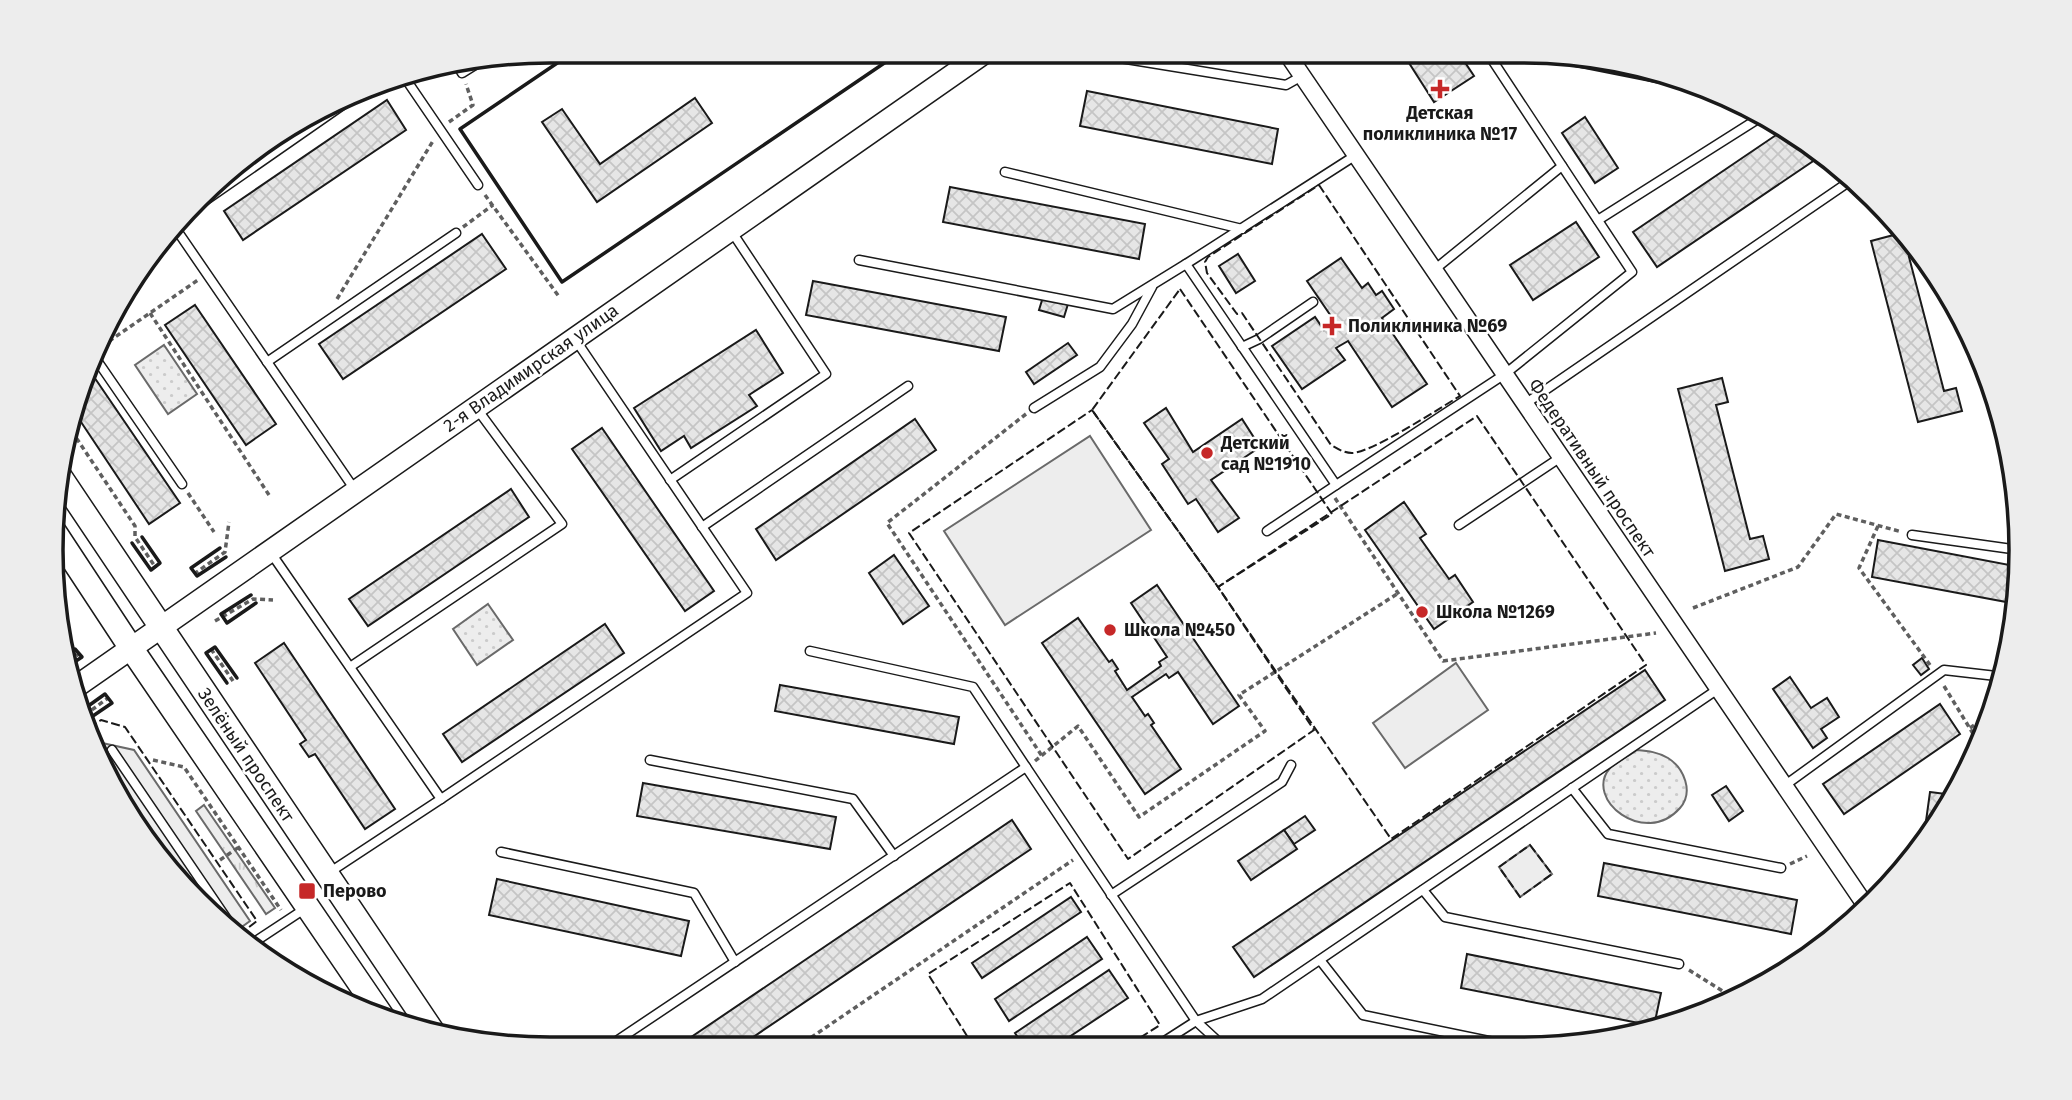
<svg xmlns="http://www.w3.org/2000/svg" width="2072" height="1100" font-family="'Fira Sans',sans-serif">
<style>
.grass{fill:url(#grass-tufts);stroke:#6a6a6a;stroke-width:2}
.park{fill:url(#park-dots);stroke:#6a6a6a;stroke-width:2}
.built{fill:#ededed;stroke:#6a6a6a;stroke-width:2}
.building{fill:url(#building-cross-hatch);stroke:#1a1a1a;stroke-width:2}
.lines{fill:none;stroke-linecap:round;stroke-linejoin:round}
.service-casing{stroke:#1a1a1a;stroke-width:11}
.minor-casing{stroke:#1a1a1a;stroke-width:19}
.tertiary-casing{stroke:#1a1a1a;stroke-width:24}
.secondary-casing{stroke:#1a1a1a;stroke-width:26}
.path{stroke:#5f5f5f;stroke-width:3.5;stroke-dasharray:5 3.5;stroke-linecap:butt}
.service{stroke:#fff;stroke-width:8}
.minor{stroke:#fff;stroke-width:16}
.tertiary{stroke:#fff;stroke-width:21}
.secondary{stroke:#fff;stroke-width:23}
.fence{stroke:#1a1a1a;stroke-width:2;stroke-dasharray:9 3.5;stroke-linecap:butt}
.wall{stroke:#1a1a1a;stroke-width:3.5}
.poi-dot{fill:#c62828;stroke:#fff;stroke-width:2.5}
.labels{text-anchor:middle;stroke-width:5;stroke-linejoin:round;paint-order:stroke}
.poi-label{font-size:18px;font-weight:bold;fill:#1a1a1a;stroke:#fff;text-anchor:start}
.street-label{font-size:18px;fill:#1a1a1a;stroke:#fff}
.rim{fill:none;stroke:#1a1a1a;stroke-width:3.5}
</style>
<defs>
<pattern id="grass-tufts" width="24" height="20" patternUnits="userSpaceOnUse" patternTransform="scale(1.75)"><rect width="24" height="20" fill="#ededed"/><path d="M3 7l-1-3M5 7V3M7 7l1-3M15 17l-1-3M17 17v-4M19 17l1-3" fill="none" stroke="#cbcbcb"/></pattern>
<pattern id="park-dots" width="8" height="8" patternUnits="userSpaceOnUse" patternTransform="scale(1.75)"><rect width="8" height="8" fill="#ededed"/><path d="M2 2h.1M6 6h.1" fill="none" stroke="#cbcbcb" stroke-width="1.8" stroke-linecap="round"/></pattern>
<pattern id="building-cross-hatch" width="8" height="8" patternUnits="userSpaceOnUse" patternTransform="scale(1.75)"><rect width="8" height="8" fill="#e6e6e6"/><path d="M0 0l8 8M0 8l8-8" fill="none" stroke="#c5c5c5"/></pattern>
</defs>
<rect width="100%" height="100%" fill="#fff"/>
<!-- grass -->
<path class="grass" d="M 204,805 L 275,908 L 266,914 L 196,811 Z"/>
<!-- park -->
<g class="park">
<path d="M 164,345 L 197,394 L 168,414 L 135,365 Z"/>
<path d="M 488,604 L 513,640 L 477,665 L 453,629 Z"/>
<path d="M 1637,750 C 1648,751 1658,752 1668,758 C 1684,768 1694,792 1680,808 C 1645,848 1583,799 1610,768 C 1617,761 1629,756 1637,750 Z"/>
</g>
<!-- built -->
<g class="built">
<path d="M 1090,436 L 1151,530 L 1005,625 L 944,531 Z"/>
<path d="M 1456,663 L 1488,710 L 1405,768 L 1373,723 Z"/>
<path d="M 93,741 L 134,750 L 250,921 L 236,931 L 197,903 L 99,761 Z"/>
<path d="M 1530,845 L 1552,874 L 1520,897 L 1499,867 Z"/>
</g>
<!-- building -->
<g class="building">
<path d="M 1402,52 L 1445,52 L 1451,61 L 1460,55 L 1474,76 L 1434,102 Z"/>
<path d="M 1520,52 L 1554,52 L 1652,68 L 1715,94 L 1519,55 Z"/>
<path d="M 1087,91 L 1278,129 L 1272,164 L 1080,126 Z"/>
<path d="M 695,98 L 712,123 L 597,202 L 542,122 L 562,109 L 600,164 Z"/>
<path d="M 387,100 L 406,130 L 243,240 L 224,211 Z"/>
<path d="M 1585,117 L 1618,168 L 1595,183 L 1562,133 Z"/>
<path d="M 1785,129 L 1825,153 L 1657,267 L 1633,232 Z"/>
<path d="M 950,187 L 1145,224 L 1139,259 L 943,222 Z"/>
<path d="M 1576,222 L 1599,257 L 1533,300 L 1510,265 Z"/>
<path d="M 1905,232 L 1921,254 L 1909,257 L 1944,391 L 1956,388 L 1962,411 L 1918,422 L 1871,241 Z"/>
<path d="M 482,234 L 506,269 L 343,379 L 319,344 Z"/>
<path d="M 1238,254 L 1255,281 L 1236,293 L 1219,266 Z"/>
<path d="M 1341,258 L 1362,288 L 1368,283 L 1376,295 L 1382,291 L 1394,309 L 1382,318 L 1427,384 L 1392,407 L 1348,341 L 1336,348 L 1345,360 L 1302,389 L 1272,346 L 1315,317 L 1324,330 L 1335,322 L 1307,281 Z"/>
<path d="M 813,281 L 1006,317 L 999,351 L 806,315 Z"/>
<path d="M 1043,297 L 1068,304 L 1064,317 L 1039,310 Z"/>
<path d="M 195,305 L 276,424 L 246,445 L 165,325 Z"/>
<path d="M 756,330 L 783,373 L 749,395 L 757,406 L 691,448 L 684,436 L 661,451 L 634,408 Z"/>
<path d="M 1068,343 L 1077,355 L 1034,384 L 1026,372 Z"/>
<path d="M 90,371 L 180,503 L 149,524 L 73,410 Z"/>
<path d="M 1722,378 L 1728,402 L 1716,405 L 1750,539 L 1763,536 L 1769,559 L 1725,571 L 1678,389 Z"/>
<path d="M 1166,408 L 1193,452 L 1242,419 L 1260,447 L 1211,480 L 1239,518 L 1218,532 L 1196,499 L 1188,504 L 1162,464 L 1169,459 L 1144,423 Z"/>
<path d="M 915,419 L 936,450 L 776,560 L 756,529 Z"/>
<path d="M 602,428 L 714,591 L 685,611 L 572,449 Z"/>
<path d="M 511,489 L 529,517 L 368,626 L 349,599 Z"/>
<path d="M 1404,502 L 1426,534 L 1420,538 L 1449,579 L 1455,575 L 1473,602 L 1434,629 L 1365,530 Z"/>
<path d="M 1878,540 L 2020,567 L 2020,583 L 2017,604 L 1872,577 Z"/>
<path d="M 894,555 L 929,606 L 903,624 L 869,573 Z"/>
<path d="M 1157,585 L 1239,706 L 1213,724 L 1178,672 L 1169,678 L 1166,674 L 1132,697 L 1145,716 L 1148,714 L 1154,723 L 1151,725 L 1181,769 L 1145,794 L 1042,643 L 1078,618 L 1109,662 L 1112,660 L 1118,669 L 1115,671 L 1127,690 L 1161,666 L 1159,662 L 1167,657 L 1131,603 Z"/>
<path d="M 605,624 L 624,653 L 462,762 L 443,734 Z"/>
<path d="M 284,643 L 395,809 L 365,829 L 315,754 L 309,757 L 300,744 L 306,740 L 255,663 Z"/>
<path d="M 1922,658 L 1929,669 L 1921,675 L 1913,665 Z"/>
<path d="M 1645,670 L 1665,700 L 1254,977 L 1233,947 Z"/>
<path d="M 1790,677 L 1811,708 L 1827,698 L 1839,717 L 1821,729 L 1827,738 L 1813,748 L 1773,689 Z"/>
<path d="M 780,685 L 959,717 L 954,744 L 775,711 Z"/>
<path d="M 1940,704 L 1960,734 L 1844,814 L 1823,784 Z"/>
<path d="M 643,783 L 836,817 L 830,849 L 637,816 Z"/>
<path d="M 1726,786 L 1743,811 L 1729,821 L 1712,795 Z"/>
<path d="M 1930,792 L 1954,795 L 1936,822 L 1926,821 Z"/>
<path d="M 1305,816 L 1315,830 L 1294,844 L 1284,830 Z"/>
<path d="M 1012,820 L 1031,849 L 737,1048 L 675,1048 Z"/>
<path d="M 1284,830 L 1297,849 L 1251,880 L 1238,861 Z"/>
<path d="M 1604,863 L 1797,900 L 1791,934 L 1598,896 Z"/>
<path d="M 497,879 L 689,921 L 681,956 L 489,915 Z"/>
<path d="M 1071,897 L 1081,912 L 982,978 L 972,963 Z"/>
<path d="M 1087,937 L 1102,959 L 1009,1021 L 995,999 Z"/>
<path d="M 1467,954 L 1661,993 L 1654,1026 L 1461,988 Z"/>
<path d="M 1109,970 L 1128,998 L 1054,1047 L 1024,1047 L 1015,1033 Z"/>
</g>
<g class="lines">
<defs>
<g id="service">
<path d="M 1114,57 L 1286,85 L 1302,76"/>
<path d="M 458,66 L 462,73 L 478,63"/>
<path d="M 403,75 L 478,185"/>
<path d="M 1356,155 L 1186,264 L 1336,485 L 1505,374 L 1632,272 L 1487,52"/>
<path d="M 1005,172 L 1242,229"/>
<path d="M 196,207 L 360,93"/>
<path d="M 1598,220 L 1764,115"/>
<path d="M 176,229 L 355,490"/>
<path d="M 859,260 L 1113,309 L 1186,264"/>
<path d="M 1434,270 L 1562,166"/>
<path d="M 1242,347 L 1259,339 L 1313,302"/>
<path d="M 96,359 L 182,484"/>
<path d="M 267,362 L 456,233"/>
<path d="M 1525,404 L 1853,179"/>
<path d="M 1034,408 L 1100,367 L 1132,324 L 1152,287"/>
<path d="M 670,480 L 826,374 L 732,232"/>
<path d="M 1459,525 L 1561,457"/>
<path d="M 702,527 L 908,386"/>
<path d="M 1267,531 L 1336,485"/>
<path d="M 1912,535 L 2019,550"/>
<path d="M 271,553 L 441,799 L 327,874"/>
<path d="M 810,651 L 973,687 L 1026,767"/>
<path d="M 350,667 L 562,524 L 477,409"/>
<path d="M 112,750 L 233,928"/>
<path d="M 650,760 L 853,799 L 894,856"/>
<path d="M 1784,786 L 1944,670 L 2005,677"/>
<path d="M 1572,788 L 1608,834 L 1781,868"/>
<path d="M 441,799 L 747,593 L 575,339"/>
<path d="M 501,852 L 694,893 L 735,962"/>
<path d="M 1423,890 L 1445,917 L 1679,964"/>
<path d="M 1111,895 L 1282,782 L 1291,765"/>
<path d="M 253,943 L 306,908"/>
<path d="M 1320,960 L 1363,1015 L 1508,1045"/>
<path d="M 1157,1046 L 1196,1021 L 1262,999 L 1718,689"/>
<path d="M 606,1048 L 1026,767 L 1196,1021 L 1223,1046"/>
</g>
<path id="minor" d="M 1286,52 L 1866,906"/>
<path id="tertiary" d="M 77,686 L 987,51"/>
<g id="secondary">
<path d="M 59,475 L 435,1035"/>
<path d="M 52,528 L 131,648 L 384,1019"/>
</g>
</defs>
<!-- service casing -->
<use href="#service" class="service-casing"/>
<!-- minor casing -->
<use href="#minor" class="minor-casing"/>
<!-- tertiary casing -->
<use href="#tertiary" class="tertiary-casing"/>
<!-- secondary casing -->
<use href="#secondary" class="secondary-casing"/>
<!-- path -->
<g class="path">
<path d="M 449,122 L 473,105 L 466,84"/>
<path d="M 485,195 L 560,298"/>
<path d="M 463,227 L 493,205"/>
<path d="M 337,299 L 433,141"/>
<path d="M 150,313 L 269,495"/>
<path d="M 102,346 L 198,280"/>
<path d="M 1026,414 L 887,523 L 1042,756"/>
<path d="M 67,424 L 135,526 L 135,537 L 156,568"/>
<path d="M 188,493 L 214,532"/>
<path d="M 1335,498 L 1443,661 L 1656,633"/>
<path d="M 1878,526 L 1859,568 L 1930,665"/>
<path d="M 194,574 L 225,552 L 229,522"/>
<path d="M 1693,608 L 1798,567 L 1836,514 L 1902,532"/>
<path d="M 215,621 L 253,599 L 273,600"/>
<path d="M 211,649 L 233,681"/>
<path d="M 69,660 L 79,654"/>
<path d="M 1944,686 L 1980,745"/>
<path d="M 85,715 L 108,698"/>
<path d="M 1970,728 L 1992,712"/>
<path d="M 153,760 L 184,767 L 281,910"/>
<path d="M 1035,761 L 1078,726 L 1139,817 L 1265,731 L 1239,695 L 1397,594"/>
<path d="M 220,860 L 239,847"/>
<path d="M 1790,864 L 1807,856"/>
<path d="M 1689,970 L 1729,995"/>
<path d="M 797,1047 L 1073,860"/>
</g>
<!-- service -->
<use href="#service" class="service"/>
<!-- minor -->
<use href="#minor" class="minor"/>
<!-- tertiary -->
<use href="#tertiary" class="tertiary"/>
<!-- secondary -->
<use href="#secondary" class="secondary"/>
<!-- fence -->
<g class="fence">
<path d="M 1319,185 L 1460,396 C 1440,408 1371,453 1352,453 C 1344,453 1338,449 1331,445 L 1242,313 L 1237,314 L 1207,273 L 1205,262 L 1208,257 Z"/>
<path d="M 1180,289 L 1332,514 L 1218,587 L 1092,410 Z"/>
<path d="M 1092,410 L 1218,587 L 1314,730 L 1128,859 L 909,533 Z"/>
<path d="M 1477,416 L 1646,665 L 1391,839 L 1218,587 Z"/>
<path d="M 89,728 L 101,720 L 125,727 L 257,921 L 240,934"/>
<path d="M 1530,845 L 1552,874 L 1520,897 L 1499,867 Z"/>
<path d="M 974,1047 L 928,974 L 1070,883 L 1160,1025 L 1127,1046"/>
</g>
<!-- wall -->
<g class="wall">
<path d="M 575,51 L 460,129 L 562,282 L 902,51"/>
<path d="M 132,543 L 151,570 L 160,563 L 142,537"/>
<path d="M 220,548 L 191,568 L 197,576 L 226,557"/>
<path d="M 251,595 L 221,614 L 227,623 L 256,603"/>
<path d="M 67,654 L 75,649 L 82,657 L 70,665"/>
<path d="M 227,683 L 206,653 L 215,647 L 237,678"/>
<path d="M 84,709 L 105,694 L 112,703 L 87,720"/>
</g>
</g>
<!-- markers -->
<g class="poi-dot">
<path d="M1436.5 78.5h7v7h7v7h-7v7h-7v-7h-7v-7h7z"/>
<path d="M1328.5 315.5h7v7h7v7h-7v7h-7v-7h-7v-7h7z"/>
<circle cx="1207" cy="453" r="7"/>
<circle cx="1422" cy="612" r="7"/>
<circle cx="1110" cy="630" r="7"/>
<rect x="298" y="882" width="18" height="18" rx="3.5"/>
</g>
<g class="labels">
<!-- poi labels -->
<g class="poi-label">
<text x="1440" y="119" text-anchor="middle">Детская<tspan x="1440" dy="21">поликлиника №17</tspan></text>
<text x="1348" y="332">Поликлиника №69</text>
<text x="1221" y="449">Детский<tspan x="1221" dy="21">сад №1910</tspan></text>
<text x="1436" y="618">Школа №1269</text>
<text x="1124" y="636">Школа №450</text>
<text x="323" y="897">Перово</text>
</g>
<!-- street labels -->
<g class="street-label">
<text transform="translate(531 368) rotate(-35)" y="6">2-я Владимирская улица</text>
<text transform="translate(1592 468) rotate(56)" y="6">Федеративный проспект</text>
<text transform="translate(246 755) rotate(56)" y="6">Зелёный проспект</text>
</g>
</g>
<!-- crop -->
<path d="M0 0H2072V1100H0ZM550 63H1522A487 487 0 0 1 2009 550V550A487 487 0 0 1 1522 1037H550A487 487 0 0 1 63 550V550A487 487 0 0 1 550 63Z" fill="#ededed" fill-rule="evenodd"/>
<path class="rim" d="M550 63H1522A487 487 0 0 1 2009 550V550A487 487 0 0 1 1522 1037H550A487 487 0 0 1 63 550V550A487 487 0 0 1 550 63Z"/>
</svg>
